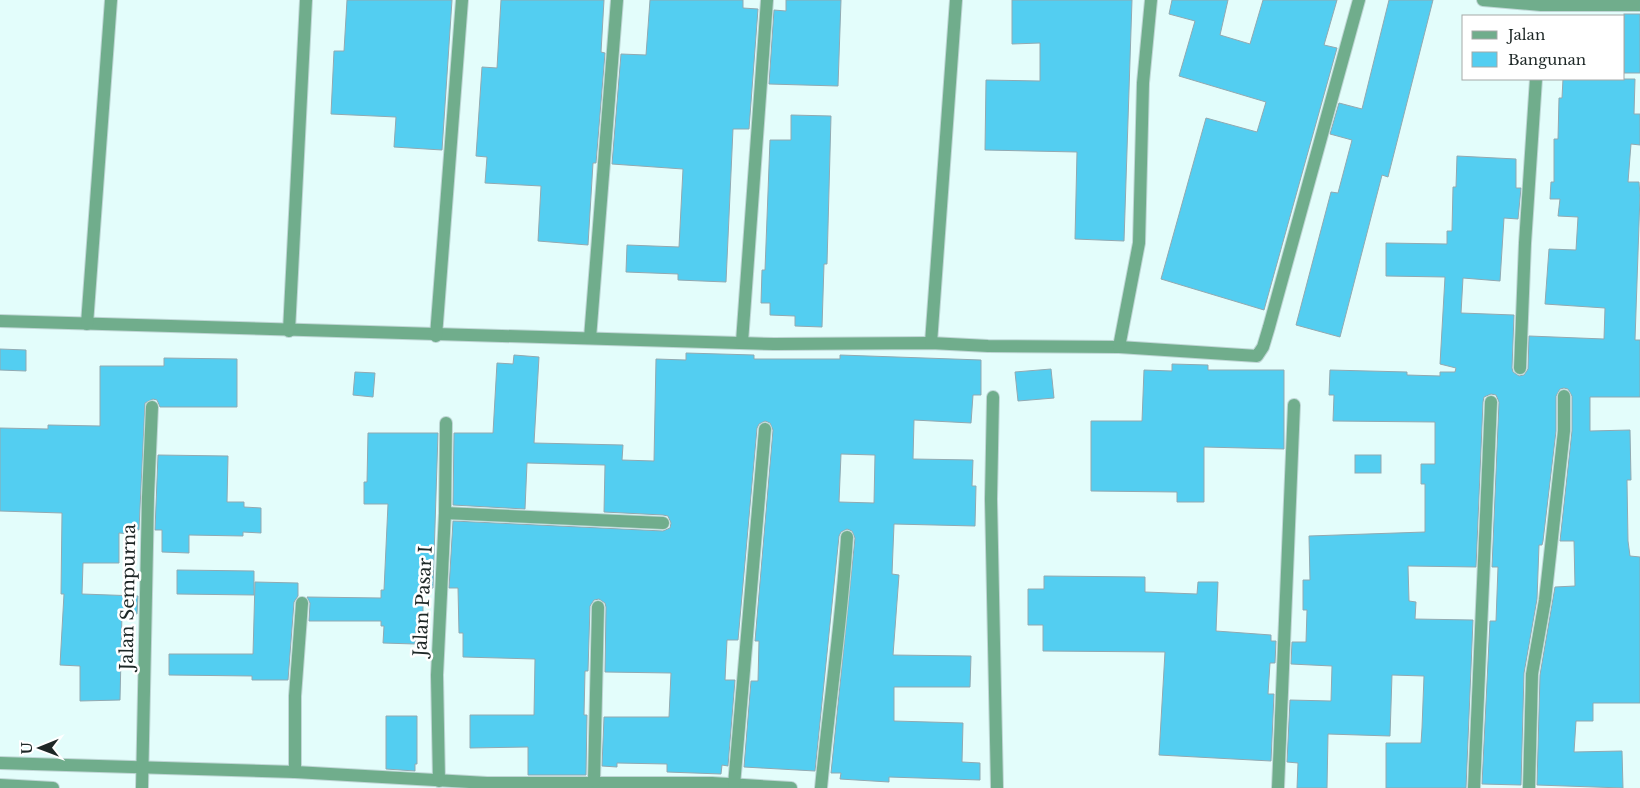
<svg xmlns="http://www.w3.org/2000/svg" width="1640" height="788" font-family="'Libre Baskerville',serif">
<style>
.building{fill:#53cef1;stroke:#92a9b1;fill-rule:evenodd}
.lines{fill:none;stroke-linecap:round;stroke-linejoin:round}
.street-casing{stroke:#bfd6d5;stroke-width:14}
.street{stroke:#70ad8c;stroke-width:12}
.labels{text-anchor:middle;stroke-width:5;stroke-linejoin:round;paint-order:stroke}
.street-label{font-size:18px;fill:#1d2726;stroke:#fff}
</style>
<rect width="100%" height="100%" fill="#e3fdfb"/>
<!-- building -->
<g class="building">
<path d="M 347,0 L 452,0 L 442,150 L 394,147 L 396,117 L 331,114 L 334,51 L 344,51 Z"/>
<path d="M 501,0 L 604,0 L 601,52 L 605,53 L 596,163 L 593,163 L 588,245 L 538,241 L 541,186 L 485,183 L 487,157 L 476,156 L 482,67 L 497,68 Z"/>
<path d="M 650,0 L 743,0 L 743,8 L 758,9 L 749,129 L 733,129 L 726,282 L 678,280 L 678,274 L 626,272 L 627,245 L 679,247 L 683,169 L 612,164 L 621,54 L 646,55 Z"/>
<path d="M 786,0 L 841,0 L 838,86 L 769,84 L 774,10 L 786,11 Z"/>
<path d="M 1012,0 L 1132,0 L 1124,241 L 1075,239 L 1077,152 L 985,150 L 986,80 L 1040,81 L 1040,43 L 1012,44 Z"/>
<path d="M 1172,0 L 1228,0 L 1220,35 L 1250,44 L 1263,0 L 1337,0 L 1324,45 L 1337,48 L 1264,310 L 1161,279 L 1206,118 L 1257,132 L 1266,102 L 1179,76 L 1195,21 L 1169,14 Z"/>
<path d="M 1389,0 L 1433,0 L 1388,177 L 1382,175 L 1340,337 L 1296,325 L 1331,192 L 1338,193 L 1352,140 L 1330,134 L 1339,103 L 1362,109 Z"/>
<rect x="1624" y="14" width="16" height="59"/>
<path d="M 1563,79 L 1635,79 L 1634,114 L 1640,114 L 1640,145 L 1631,144 L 1628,182 L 1639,182 L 1640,195 L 1635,340 L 1640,340 L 1640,397 L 1590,397 L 1590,431 L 1630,430 L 1631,480 L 1627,480 L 1628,541 L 1630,556 L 1640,557 L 1640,703 L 1593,703 L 1593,721 L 1576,721 L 1574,752 L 1622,751 L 1623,788 L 1537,785 L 1540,675 L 1555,587 L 1575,586 L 1574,541 L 1560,541 L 1572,431 L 1572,396 L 1568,389 L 1564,388 L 1560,389 L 1556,396 L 1556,431 L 1543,541 L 1542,545 L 1539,545 L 1537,599 L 1524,673 L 1521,785 L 1482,784 L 1490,621 L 1496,621 L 1498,567 L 1492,567 L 1499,402 L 1496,395 L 1491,394 L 1484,397 L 1483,402 L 1476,567 L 1408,566 L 1409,601 L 1416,602 L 1415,619 L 1473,620 L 1466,788 L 1386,788 L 1386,743 L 1421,743 L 1422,728 L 1424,676 L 1392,675 L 1390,736 L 1328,734 L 1327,788 L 1297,788 L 1298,763 L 1287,762 L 1290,700 L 1331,701 L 1332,666 L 1291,664 L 1292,642 L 1306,642 L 1307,610 L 1303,610 L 1303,580 L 1310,580 L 1309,536 L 1425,532 L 1425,484 L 1421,484 L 1421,464 L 1435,464 L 1435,422 L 1333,421 L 1334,395 L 1329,395 L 1330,370 L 1407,372 L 1407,375 L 1440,376 L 1440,372 L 1455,372 L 1456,368 L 1440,364 L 1445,277 L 1386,276 L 1386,243 L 1447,244 L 1447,231 L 1452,231 L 1453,187 L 1456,187 L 1457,156 L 1516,159 L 1516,188 L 1521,188 L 1518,219 L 1504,218 L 1500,281 L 1463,278 L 1461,313 L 1514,315 L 1512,368 L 1513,372 L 1519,376 L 1524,375 L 1528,369 L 1529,336 L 1604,339 L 1605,308 L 1545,304 L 1549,249 L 1576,250 L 1578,217 L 1558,216 L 1560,199 L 1550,199 L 1551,182 L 1554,182 L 1554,139 L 1558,139 L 1559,98 L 1562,98 Z"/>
<path d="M 791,115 L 831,116 L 827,264 L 824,264 L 822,327 L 795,326 L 795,316 L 770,315 L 770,303 L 761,303 L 762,270 L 765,270 L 770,140 L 791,140 Z"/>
<path d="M 0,349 L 26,350 L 26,371 L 0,370 Z"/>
<path d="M 686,353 L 754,355 L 754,359 L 840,359 L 840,355 L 981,360 L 981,395 L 973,395 L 971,423 L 914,420 L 913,459 L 973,460 L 972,486 L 976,486 L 975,526 L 894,524 L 892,574 L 899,575 L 893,655 L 971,656 L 970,687 L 894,687 L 894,721 L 963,723 L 962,762 L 980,763 L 980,780 L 889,777 L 889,782 L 840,779 L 841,773 L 831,773 L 855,538 L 852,531 L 847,529 L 841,532 L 839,536 L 815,771 L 744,767 L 751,681 L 758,681 L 759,641 L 755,641 L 773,430 L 770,423 L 765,421 L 759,424 L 757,428 L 738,640 L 727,640 L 725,680 L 735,680 L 728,766 L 722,765 L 721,774 L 667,772 L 667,764 L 617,763 L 617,767 L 602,766 L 604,717 L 669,717 L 671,673 L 605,672 L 606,607 L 605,603 L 599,599 L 594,600 L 590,606 L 588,671 L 585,671 L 584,715 L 587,715 L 586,775 L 528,775 L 528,747 L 470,748 L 470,715 L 534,715 L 535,659 L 463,657 L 463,633 L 459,633 L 458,588 L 449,588 L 453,521 L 663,531 L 670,528 L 671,523 L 668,516 L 663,515 L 604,512 L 605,465 L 527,463 L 525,509 L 453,505 L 454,433 L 493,433 L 497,363 L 513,364 L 514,355 L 539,357 L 534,443 L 623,445 L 622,460 L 654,461 L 656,359 L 686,360 ZM 841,454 L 875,455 L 874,503 L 839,502 Z"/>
<path d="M 164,358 L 237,359 L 237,407 L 160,407 L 157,400 L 153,399 L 145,403 L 139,530 L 131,529 L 131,534 L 119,533 L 119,563 L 83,563 L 82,594 L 138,596 L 137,614 L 122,613 L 120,700 L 80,701 L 80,666 L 60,665 L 64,594 L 61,594 L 62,513 L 0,511 L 0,428 L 48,429 L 48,425 L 100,426 L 100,366 L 164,366 Z"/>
<path d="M 1172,364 L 1208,365 L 1208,370 L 1284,370 L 1284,449 L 1204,447 L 1204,502 L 1177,502 L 1177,492 L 1091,491 L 1091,421 L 1142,421 L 1144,370 L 1172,371 Z"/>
<path d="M 1051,369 L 1054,398 L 1018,401 L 1015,372 Z"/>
<path d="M 355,372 L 375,373 L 373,397 L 353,395 Z"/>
<path d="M 368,433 L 438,433 L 433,588 L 423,588 L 423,626 L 416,626 L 415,644 L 383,643 L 384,626 L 381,626 L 381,621 L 309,621 L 310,603 L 307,597 L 381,598 L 381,590 L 384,590 L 388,504 L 364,504 L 364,482 L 367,482 Z"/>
<path d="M 158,455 L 228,456 L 227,502 L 244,502 L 244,507 L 261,508 L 261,533 L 243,532 L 243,536 L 189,535 L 189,553 L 162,552 L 162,530 L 155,530 Z"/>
<rect x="1355" y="455" width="26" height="18"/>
<path d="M 177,570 L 254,571 L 254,595 L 177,594 Z"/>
<path d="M 1044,576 L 1145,577 L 1145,592 L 1197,594 L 1198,582 L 1218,582 L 1216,631 L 1271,635 L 1271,641 L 1276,641 L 1275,663 L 1270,663 L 1268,694 L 1274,694 L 1271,761 L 1159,755 L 1165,652 L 1043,651 L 1043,625 L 1028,625 L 1028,589 L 1044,589 Z"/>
<path d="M 255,582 L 298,583 L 298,596 L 294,602 L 288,680 L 252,680 L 252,676 L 169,675 L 169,654 L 253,654 Z"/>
<path d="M 386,716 L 417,716 L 417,764 L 415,764 L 415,771 L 386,769 Z"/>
</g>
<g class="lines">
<defs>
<g id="street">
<path d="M 1483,0 L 1541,5 L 1640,5"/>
<path d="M 0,321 L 774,344 L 931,343 L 988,346 L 1119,347 L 1257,356 L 1263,347 L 1269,327 L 1359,0"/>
<path d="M 87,324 L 111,0"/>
<path d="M 289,331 L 306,0"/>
<path d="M 436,336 L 462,0"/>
<path d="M 590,338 L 617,0"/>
<path d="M 742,342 L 767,0"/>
<path d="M 931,343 L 956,0"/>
<path d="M 1119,347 L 1139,243 L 1143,83 L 1151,0"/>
<path d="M 1520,368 L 1525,243 L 1536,79"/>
<path d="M 993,397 L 991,499 L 997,788"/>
<path d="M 445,513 L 663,523"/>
<path d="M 0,763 L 295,772 L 487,783 L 712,783 L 791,788"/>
<path d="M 295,772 L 295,696 L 302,603"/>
<path d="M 439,781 L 437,675 L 445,513 L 446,423"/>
<path d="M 594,781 L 598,607"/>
<path d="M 0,785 L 53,788"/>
<path d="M 734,785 L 765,429"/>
<path d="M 142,788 L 148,497 L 152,407"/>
<path d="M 821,788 C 829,704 842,621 847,537"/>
<path d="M 1278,788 L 1294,405"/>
<path d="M 1474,788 L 1491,402"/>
<path d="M 1529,788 L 1532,674 L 1545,600 L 1564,431 L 1564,396"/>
</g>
</defs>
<!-- street casing -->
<use href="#street" class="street-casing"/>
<!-- street -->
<use href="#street" class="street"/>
</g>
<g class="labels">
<!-- street labels -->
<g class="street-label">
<text transform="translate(128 597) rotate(-89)" y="6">Jalan Sempurna</text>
<text transform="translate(423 601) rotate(-87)" y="6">Jalan Pasar I</text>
</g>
</g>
<!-- legend -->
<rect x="1462" y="15" width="162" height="65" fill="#ffffff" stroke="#a5a9a8"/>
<rect x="1472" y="31" width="25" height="8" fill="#70ad8c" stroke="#a5a9a8"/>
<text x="1508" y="40" font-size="15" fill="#1d2726">Jalan</text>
<rect x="1472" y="52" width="25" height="15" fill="#53cef1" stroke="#a5a9a8"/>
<text x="1508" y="65" font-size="15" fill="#1d2726">Bangunan</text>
<!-- north arrow -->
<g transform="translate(40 748) rotate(269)" stroke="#ffffff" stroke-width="4" paint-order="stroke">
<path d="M0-4L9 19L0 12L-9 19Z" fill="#1d2726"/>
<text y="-8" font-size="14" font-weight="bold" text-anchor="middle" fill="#1d2726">U</text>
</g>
</svg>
